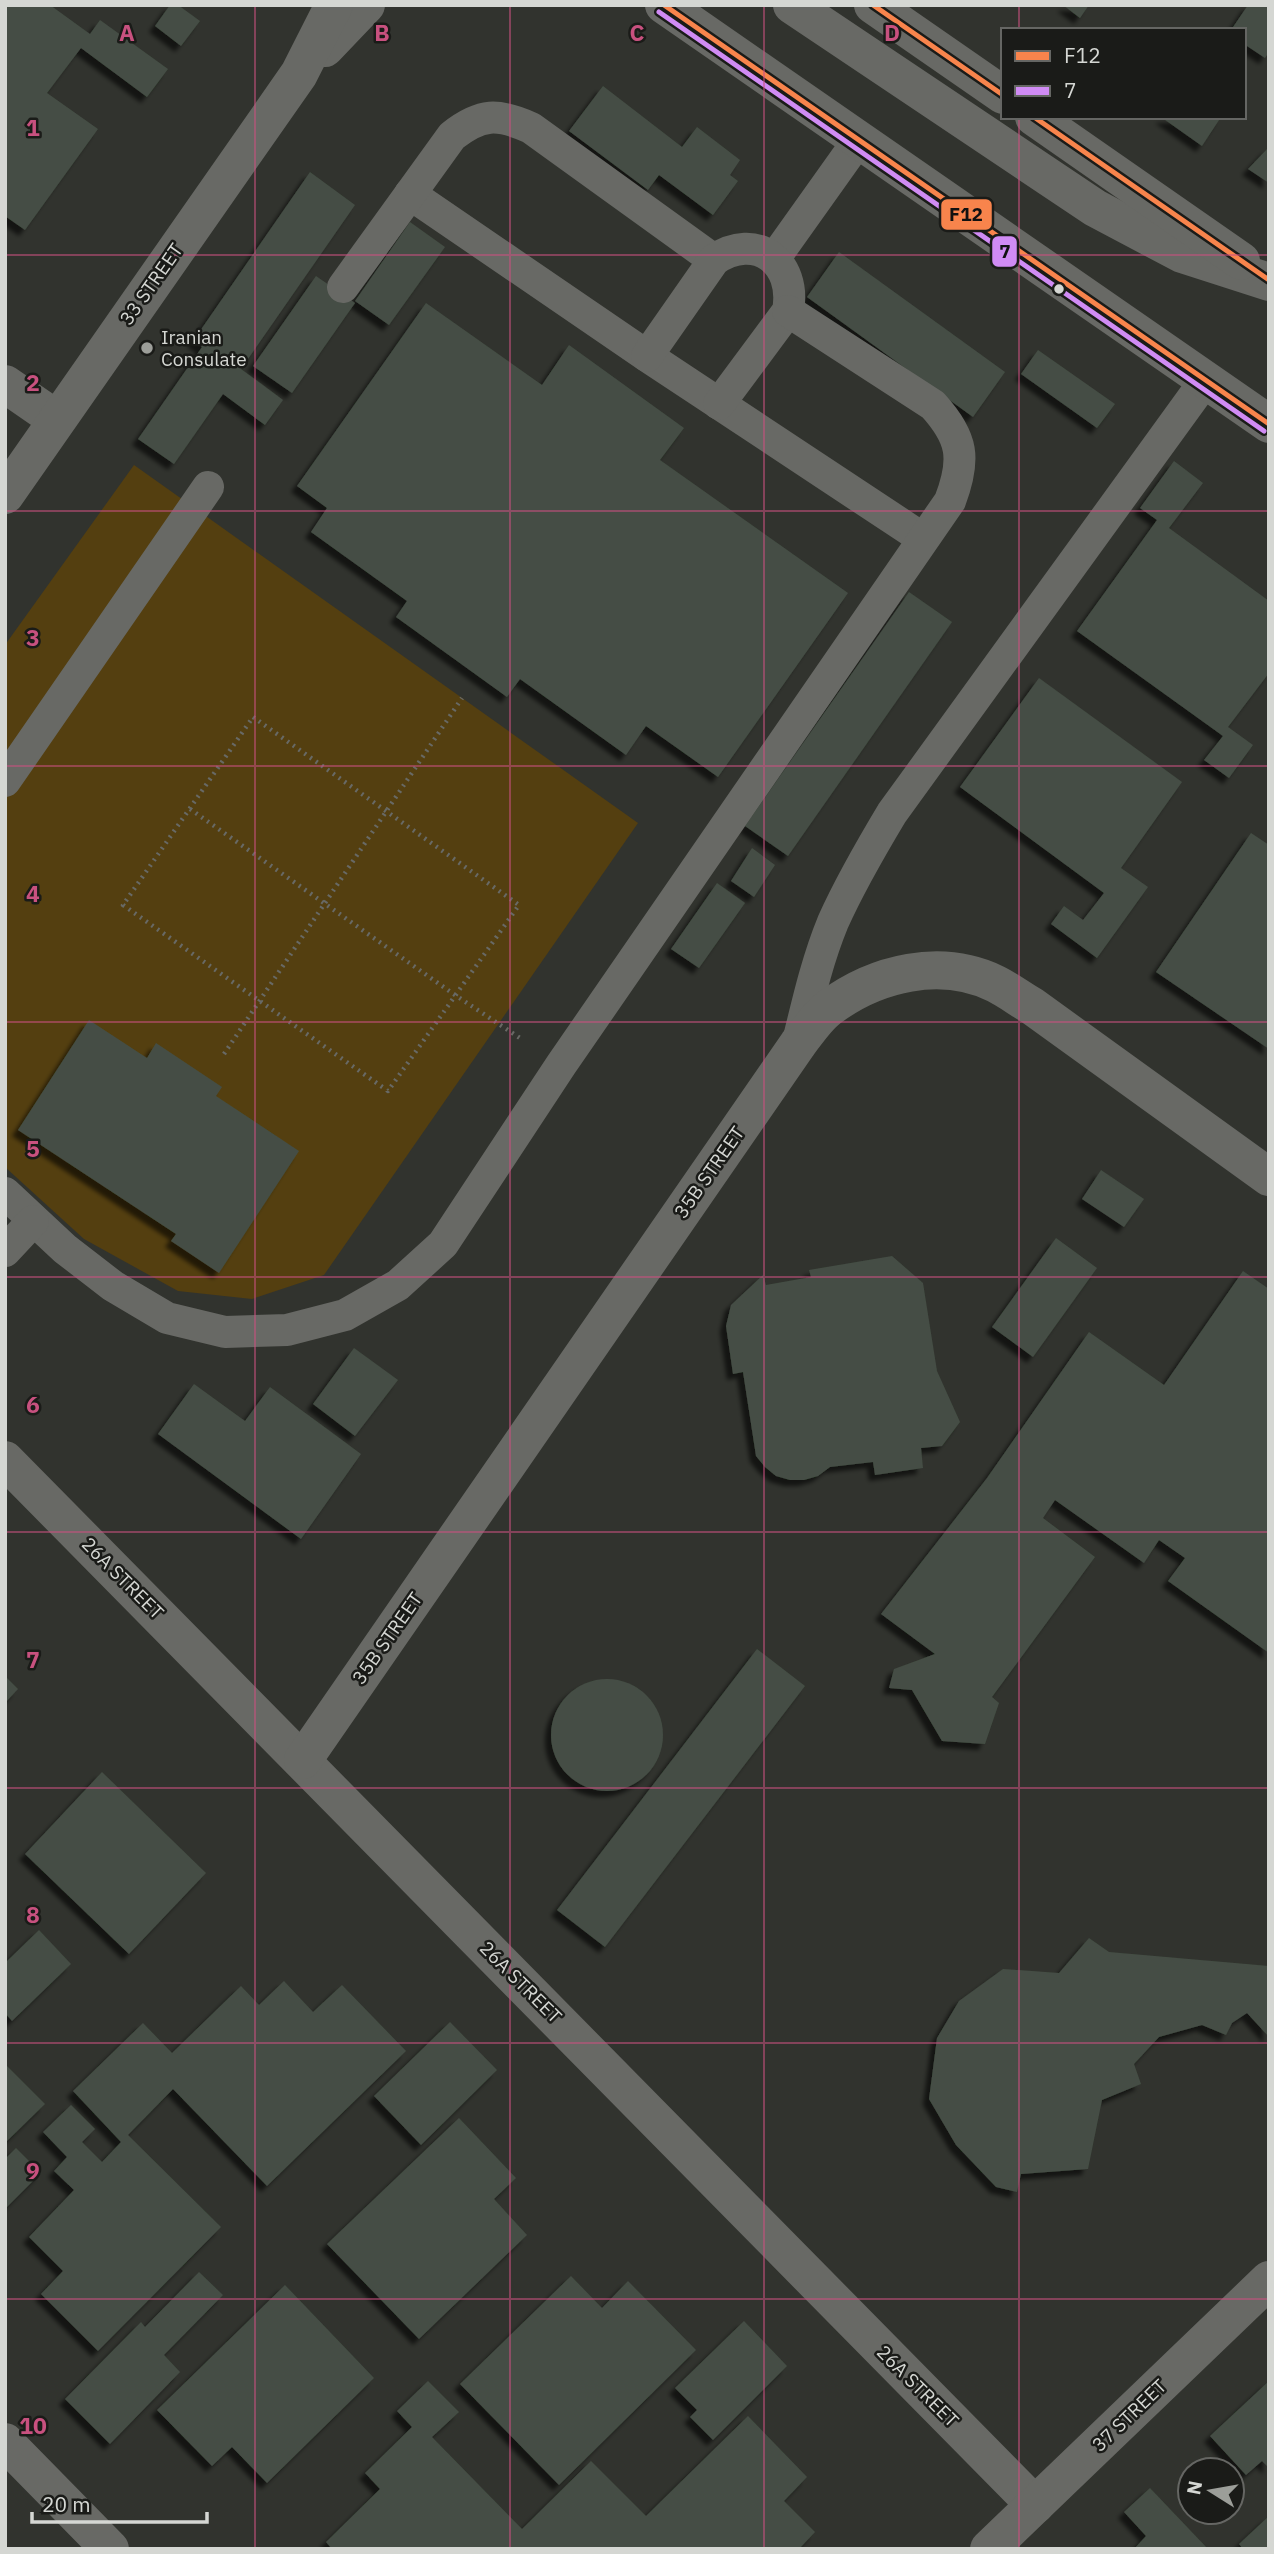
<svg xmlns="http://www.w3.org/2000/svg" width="1274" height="2554" font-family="'IBM Plex Sans',sans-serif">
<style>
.green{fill:#543f10}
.building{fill:#444e44;filter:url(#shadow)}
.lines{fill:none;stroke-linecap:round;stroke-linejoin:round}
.path{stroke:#686965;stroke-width:4.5;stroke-dasharray:2 5;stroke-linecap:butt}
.service{stroke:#686965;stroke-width:32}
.minor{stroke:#686965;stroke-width:38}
.primary{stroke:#686965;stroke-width:38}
.bus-1-casing{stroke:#1a1b18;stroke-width:10}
.bus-2-casing{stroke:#1a1b18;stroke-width:10}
.bus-1{stroke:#f8844c;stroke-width:5}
.bus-2{stroke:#d08bf4;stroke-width:5}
.grid{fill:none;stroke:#c8517f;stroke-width:2;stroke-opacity:0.55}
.bus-dot{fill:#d5d7d3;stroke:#1a1b18;stroke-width:2.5}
.poi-dot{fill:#9c9e99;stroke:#1a1b18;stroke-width:2.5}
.labels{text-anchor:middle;stroke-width:5;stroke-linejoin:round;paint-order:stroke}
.street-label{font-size:19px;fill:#d5d7d3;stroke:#1a1b18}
.poi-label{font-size:19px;fill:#d5d7d3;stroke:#1a1b18;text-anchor:start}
.grid-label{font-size:23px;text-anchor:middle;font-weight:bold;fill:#c8517f;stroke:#1a1b18;stroke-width:5;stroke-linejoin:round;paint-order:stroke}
.line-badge{stroke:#1a1b18;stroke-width:2.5}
.pale-badge-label{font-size:19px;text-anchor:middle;font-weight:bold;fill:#111}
</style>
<defs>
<filter id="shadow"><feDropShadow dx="-6" dy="6" stdDeviation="2" flood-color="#0009"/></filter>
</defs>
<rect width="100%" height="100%" fill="#31332e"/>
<!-- green -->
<path class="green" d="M 134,465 L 638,823 L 324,1275 L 252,1299 L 178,1291 L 84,1239 L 5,1167 L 5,645 Z"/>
<!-- building -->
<g class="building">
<path d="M 5,5 L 50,5 L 90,34 L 100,20 L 168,69 L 147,97 L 81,48 L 47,93 L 98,129 L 25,230 L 5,216 Z"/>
<path d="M 170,5 L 178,5 L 200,21 L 181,46 L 155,26 Z"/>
<path d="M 1063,5 L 1089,5 L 1080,18 Z"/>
<path d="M 1248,5 L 1269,5 L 1269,52 L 1265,58 L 1244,44 L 1244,30 L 1231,30 Z"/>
<path d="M 603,86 L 682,147 L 697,127 L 740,160 L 730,175 L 738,181 L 713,215 L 659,175 L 648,190 L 569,131 Z"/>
<path d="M 1161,117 L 1221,117 L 1202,146 Z"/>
<path d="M 1269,147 L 1269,183 L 1248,169 Z"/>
<path d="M 310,172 L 355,205 L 241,369 L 283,400 L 265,425 L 223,394 L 174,464 L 138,439 L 202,347 L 193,341 Z"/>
<path d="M 410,222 L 445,247 L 389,325 L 355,301 Z"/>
<path d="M 839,252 L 1005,372 L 973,417 L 807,297 Z"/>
<path d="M 316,276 L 355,303 L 292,393 L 253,366 Z"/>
<path d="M 426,303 L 542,385 L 569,345 L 684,428 L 660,460 L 848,593 L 718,777 L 646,726 L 626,755 L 520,679 L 507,697 L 396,617 L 407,601 L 311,532 L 327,508 L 297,486 Z"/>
<path d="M 1038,350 L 1115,404 L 1097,428 L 1021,374 Z"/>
<path d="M 1174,461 L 1203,483 L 1169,528 L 1269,601 L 1269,673 L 1228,727 L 1253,745 L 1229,778 L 1204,760 L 1223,736 L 1077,631 L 1157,520 L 1140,508 Z"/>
<path d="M 909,592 L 952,622 L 788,856 L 745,826 Z"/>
<path d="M 1039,678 L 1182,782 L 1121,868 L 1148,887 L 1097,958 L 1051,924 L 1064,906 L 1083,920 L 1104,893 L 960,787 Z"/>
<path d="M 1251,833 L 1269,845 L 1269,1049 L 1156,972 Z"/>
<path d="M 752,848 L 775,865 L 754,897 L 731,881 Z"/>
<path d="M 717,883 L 745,903 L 699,968 L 671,949 Z"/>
<path d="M 89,1020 L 147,1058 L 156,1043 L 222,1087 L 216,1096 L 299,1151 L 219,1273 L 171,1241 L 176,1234 L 18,1130 Z"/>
<path d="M 1101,1170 L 1144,1199 L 1124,1227 L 1082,1199 Z"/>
<path d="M 1056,1238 L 1097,1268 L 1033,1357 L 992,1327 Z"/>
<path d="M 892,1256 L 923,1283 L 937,1371 L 960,1422 L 942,1446 L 921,1448 L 923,1468 L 875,1475 L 873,1462 L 830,1467 L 818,1476 L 804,1480 L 790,1480 L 776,1476 L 765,1467 L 756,1456 L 743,1372 L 733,1374 L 726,1326 L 731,1305 L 763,1275 L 766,1285 L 811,1277 L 809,1270 Z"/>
<path d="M 1243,1271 L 1269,1289 L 1269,1653 L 1168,1581 L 1185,1558 L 1159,1540 L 1144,1563 L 1055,1500 L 1043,1518 L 1095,1557 L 992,1697 L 999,1703 L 985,1744 L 942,1741 L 912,1690 L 889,1688 L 894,1669 L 935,1654 L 881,1614 L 987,1478 L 1089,1332 L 1164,1385 Z"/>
<path d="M 354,1348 L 398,1380 L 355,1436 L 313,1404 Z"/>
<path d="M 194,1384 L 245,1421 L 270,1387 L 361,1454 L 301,1539 L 158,1434 Z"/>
<path d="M 757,1649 L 805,1686 L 605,1947 L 557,1910 Z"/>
<path d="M 5,1676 L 18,1689 L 5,1703 Z"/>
<circle cx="607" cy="1735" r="56"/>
<path d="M 102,1772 L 206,1873 L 129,1954 L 25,1854 Z"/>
<path d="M 39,1930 L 71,1964 L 12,2021 L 5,2013 L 5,1963 Z"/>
<path d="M 1089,1938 L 1109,1952 L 1269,1966 L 1269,2037 L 1247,2013 L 1232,2023 L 1226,2035 L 1202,2025 L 1159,2037 L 1134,2064 L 1141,2084 L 1102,2100 L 1088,2169 L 1021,2174 L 1017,2192 L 996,2187 L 956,2145 L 929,2099 L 937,2038 L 959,2001 L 1003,1969 L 1059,1973 Z"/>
<path d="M 284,1981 L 313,2012 L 342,1985 L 406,2051 L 267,2186 L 173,2089 L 128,2135 L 221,2227 L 98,2351 L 41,2294 L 63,2271 L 29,2237 L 74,2190 L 54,2171 L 67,2157 L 43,2132 L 71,2105 L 95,2129 L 82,2142 L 102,2162 L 121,2142 L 73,2091 L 143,2023 L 172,2053 L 241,1986 L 259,2005 Z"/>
<path d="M 450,2022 L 497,2070 L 421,2145 L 374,2096 Z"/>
<path d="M 5,2064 L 45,2104 L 5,2143 Z"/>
<path d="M 459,2118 L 516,2178 L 494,2199 L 527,2235 L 419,2339 L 327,2244 Z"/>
<path d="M 16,2148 L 41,2173 L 5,2209 L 5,2159 Z"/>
<path d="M 199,2272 L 223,2295 L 164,2355 L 180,2372 L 110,2444 L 65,2399 L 141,2322 L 145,2327 Z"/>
<path d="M 571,2276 L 602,2308 L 628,2281 L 696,2350 L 559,2485 L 460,2384 Z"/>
<path d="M 285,2285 L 374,2378 L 267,2483 L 232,2447 L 212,2466 L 157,2410 Z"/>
<path d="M 744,2321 L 787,2366 L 713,2440 L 690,2417 L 697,2410 L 675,2388 Z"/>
<path d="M 428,2381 L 459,2412 L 432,2437 L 522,2529 L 591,2461 L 646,2516 L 748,2416 L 807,2477 L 784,2501 L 815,2532 L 799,2549 L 332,2549 L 326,2542 L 380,2489 L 365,2473 L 412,2427 L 397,2411 Z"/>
<path d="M 1269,2381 L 1269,2468 L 1262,2461 L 1246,2475 L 1210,2436 Z"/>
<path d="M 1150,2488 L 1208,2549 L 1134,2549 L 1146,2536 L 1124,2512 Z"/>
<path d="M 1269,2516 L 1269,2549 L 1243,2549 L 1239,2544 Z"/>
</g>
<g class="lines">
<!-- path -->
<g class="path">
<path d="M 253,717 L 519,905 L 388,1091 L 123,905 Z"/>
<path d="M 190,809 L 455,995 L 523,1040"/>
<path d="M 224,1054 L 462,698"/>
</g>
<!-- service -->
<g class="service">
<path d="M 410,194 L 647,356 L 922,538"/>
<path d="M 774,259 L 858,141"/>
<path d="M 343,287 L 452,136 C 481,113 498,113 531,128 L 714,260"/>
<path d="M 647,356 L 714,260 C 756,231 797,262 788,311 L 719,404"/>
<path d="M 5,781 L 208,487"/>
<path d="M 798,1042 C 808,1001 817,961 833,922 C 850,884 871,848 892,813 L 1205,381"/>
<path d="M 5,1193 L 65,1249 L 113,1286 L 167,1318 L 225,1332 L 287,1330 L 345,1315 L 398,1285 L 443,1244 L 561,1065 L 950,501 C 966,459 963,438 933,405 L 788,311"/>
<path d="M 5,1251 L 33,1221"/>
</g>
<!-- minor -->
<g class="minor">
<path d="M 325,48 L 366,5"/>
<path d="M 5,384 L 56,419"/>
<path d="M 5,495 L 299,74 L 334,5"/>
<path d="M 5,1460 L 1035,2505"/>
<path d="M 303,1760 L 798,1044 C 807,1032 817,1017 829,1008 C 876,973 941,957 996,984 C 1008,990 1020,999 1032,1006 L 1269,1177"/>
<path d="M 5,2442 L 110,2549"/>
<path d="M 989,2549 L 1269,2280"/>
</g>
<!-- primary -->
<g class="primary">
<path d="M 664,5 L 1269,424"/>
<path d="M 792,5 L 1095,208 L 1182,254 L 1269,282"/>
<path d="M 873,5 L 1003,95"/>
<path d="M 1034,117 L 1241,261"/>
</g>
<defs>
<g id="bus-1">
<path d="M 664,5 L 1269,424"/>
<path d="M 873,5 L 1003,95"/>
<path d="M 1034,117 L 1269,280"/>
</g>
<path id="bus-2" d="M 659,12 L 1264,431"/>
</defs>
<!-- bus-1 casing -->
<use href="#bus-1" class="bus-1-casing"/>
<!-- bus-2 casing -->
<use href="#bus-2" class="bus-2-casing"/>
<!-- bus-1 -->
<use href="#bus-1" class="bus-1"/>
<!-- bus-2 -->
<use href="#bus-2" class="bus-2"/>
</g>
<!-- grid -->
<path class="grid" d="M 255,5 L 255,2549M 510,5 L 510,2549M 764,5 L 764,2549M 1019,5 L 1019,30M 1019,117 L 1019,2549M 5,255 L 1269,255M 5,511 L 1269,511M 5,766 L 1269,766M 5,1022 L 1269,1022M 5,1277 L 1269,1277M 5,1532 L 1269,1532M 5,1788 L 1269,1788M 5,2043 L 1269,2043M 5,2299 L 1269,2299"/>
<!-- markers -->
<circle class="bus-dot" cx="1059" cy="289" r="6"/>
<circle class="poi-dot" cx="147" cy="348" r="7"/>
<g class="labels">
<!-- street labels -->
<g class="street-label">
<text transform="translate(151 284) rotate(-55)" y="7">33 STREET</text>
<text transform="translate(709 1172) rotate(-55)" y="7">35B STREET</text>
<text transform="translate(123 1578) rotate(45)" y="7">26A STREET</text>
<text transform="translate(387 1638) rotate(-55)" y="7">35B STREET</text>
<text transform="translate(521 1982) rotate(45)" y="7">26A STREET</text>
<text transform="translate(918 2386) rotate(45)" y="7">26A STREET</text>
<text transform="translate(1129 2415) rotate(-44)" y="7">37 STREET</text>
</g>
<!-- poi labels -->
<g class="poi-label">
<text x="161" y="344">Iranian<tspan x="161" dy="22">Consulate</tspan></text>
</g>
</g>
<g class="grid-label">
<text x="127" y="41">A</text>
<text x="382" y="41">B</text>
<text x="637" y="41">C</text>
<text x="892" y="41">D</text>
<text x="33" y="136">1</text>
<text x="33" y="391">2</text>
<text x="33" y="646">3</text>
<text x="33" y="902">4</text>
<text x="33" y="1157">5</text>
<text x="33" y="1413">6</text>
<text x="33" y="1668">7</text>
<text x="33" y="1923">8</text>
<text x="33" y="2179">9</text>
<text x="33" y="2434">10</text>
</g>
<g class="line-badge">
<rect x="940" y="198" width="53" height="33" rx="7" fill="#f8844c"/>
<rect x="991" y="235" width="27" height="33" rx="7" fill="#d08bf4"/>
</g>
<g class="pale-badge-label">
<text x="966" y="221">F12</text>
<text x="1005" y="258">7</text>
</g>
<!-- border -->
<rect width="1274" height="2554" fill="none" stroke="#d5d7d3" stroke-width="14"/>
<!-- legend -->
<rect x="1001" y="28" width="245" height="91" fill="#1a1b18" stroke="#656663" stroke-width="2"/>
<rect x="1015" y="51" width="35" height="10" fill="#f8844c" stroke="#656663" stroke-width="2"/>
<text x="1064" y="63" font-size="21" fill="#d5d7d3">F12</text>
<rect x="1015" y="86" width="35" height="10" fill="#d08bf4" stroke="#656663" stroke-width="2"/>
<text x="1064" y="98" font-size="21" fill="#d5d7d3">7</text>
<!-- north arrow -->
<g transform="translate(1211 2491) rotate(281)"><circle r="33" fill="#1a1b18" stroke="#656663" stroke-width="2"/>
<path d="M0-5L12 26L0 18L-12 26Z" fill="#9c9e99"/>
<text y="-10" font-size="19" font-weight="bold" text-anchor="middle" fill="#d5d7d3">N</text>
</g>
<!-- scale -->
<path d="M32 2512v10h175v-10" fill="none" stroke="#d5d7d3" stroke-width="3.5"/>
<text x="42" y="2512" font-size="21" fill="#d5d7d3" stroke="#1a1b18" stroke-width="5" paint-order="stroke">20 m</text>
</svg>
